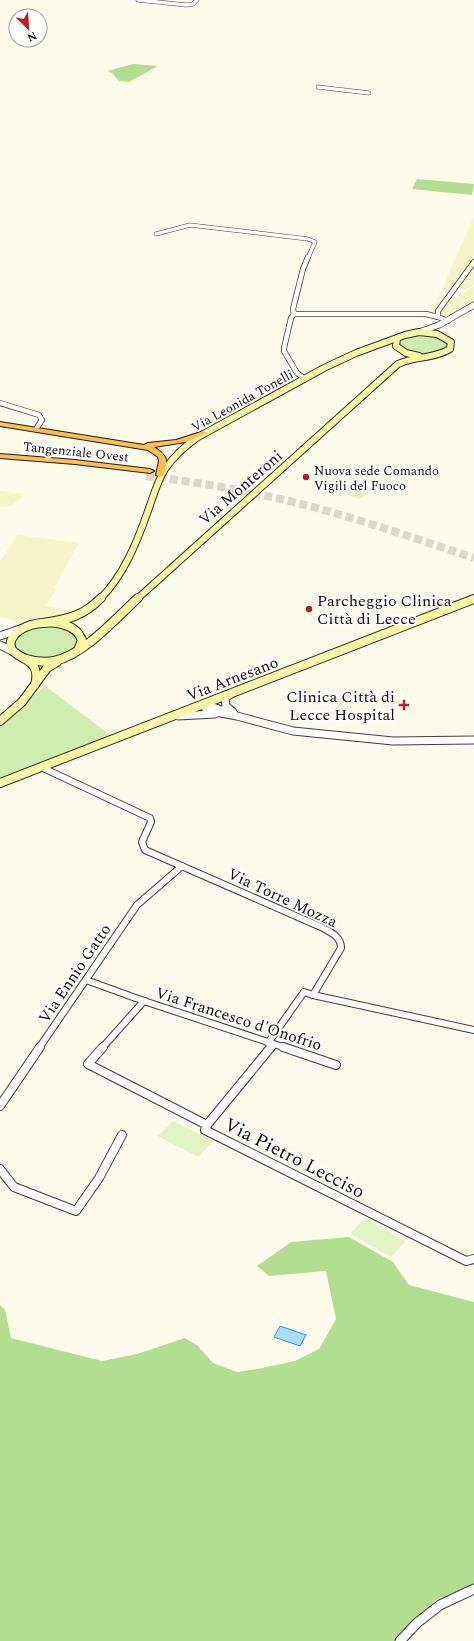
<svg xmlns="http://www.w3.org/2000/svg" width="474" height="1641" font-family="Spectral,serif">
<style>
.farmland{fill:#f7f4c8}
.green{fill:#cfecb1}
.forest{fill:#b2de8f}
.pitch{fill:#e2f3c4}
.water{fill:#aadcfb;stroke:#2b91d8}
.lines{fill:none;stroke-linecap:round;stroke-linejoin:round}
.trunk-tunnel{stroke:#dbd7c9;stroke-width:8;stroke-dasharray:8 4;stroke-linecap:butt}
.minor-far3-casing{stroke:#3f3f3f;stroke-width:4.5}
.minor-far2-casing{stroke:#3f3f3f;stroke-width:6}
.minor-far1-casing{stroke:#3f3f3f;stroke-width:8}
.minor-casing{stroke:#3f3f3f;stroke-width:10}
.tertiary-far2-casing{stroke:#3f3f3f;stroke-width:7}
.tertiary-far1-casing{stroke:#3f3f3f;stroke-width:9}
.tertiary-casing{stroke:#3f3f3f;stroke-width:11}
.secondary-far1-casing{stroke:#2e2e2e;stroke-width:8}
.secondary-casing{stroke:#2e2e2e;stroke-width:10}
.trunk-casing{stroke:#1d1d1d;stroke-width:2}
.minor-far3{stroke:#fff;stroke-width:3.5}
.minor-far2{stroke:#fff;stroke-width:4.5}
.minor-far1{stroke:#fff;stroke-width:6}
.minor{stroke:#fff;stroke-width:8}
.tertiary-far2{stroke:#fff;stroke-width:5.5}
.tertiary-far1{stroke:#fff;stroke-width:7}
.tertiary{stroke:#fff;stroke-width:9}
.secondary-far1{stroke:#fff6a5;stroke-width:6}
.secondary{stroke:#fff6a5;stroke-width:8}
.trunk{fill:#ffbc51;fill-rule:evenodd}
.poi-dot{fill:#c6191f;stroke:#fff;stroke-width:1.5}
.labels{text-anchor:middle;stroke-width:4;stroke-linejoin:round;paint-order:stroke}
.far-street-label{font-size:13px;fill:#0c0c0c;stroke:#fff}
.far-poi-label{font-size:13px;fill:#0c0c0c;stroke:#fff;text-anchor:start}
.street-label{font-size:16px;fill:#0c0c0c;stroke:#fff}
.poi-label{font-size:16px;fill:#0c0c0c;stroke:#fff;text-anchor:start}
.near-street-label{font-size:19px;fill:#0c0c0c;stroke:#fff}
</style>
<rect width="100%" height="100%" fill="#fffbea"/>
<!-- farmland -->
<g class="farmland">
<path d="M 474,216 L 474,256 L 472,261 L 433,315 L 429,313 L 441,292 Z"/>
<path d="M 474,263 L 474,285 L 465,290 L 458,288 Z"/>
<path d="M 474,286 L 474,301 L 444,316 L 439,315 L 449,302 Z"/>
<path d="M 0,491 L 25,494 L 11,506 L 0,507 Z"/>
<path d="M 18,535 L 79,543 L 54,588 L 57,589 L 45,606 L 76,611 L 63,616 L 35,618 L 21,622 L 0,617 L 0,561 Z"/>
</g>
<!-- green -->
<g class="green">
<path d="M 414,334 L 438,336 L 449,344 L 447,349 C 425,355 419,359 399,346 C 399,337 408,336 414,334 Z"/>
<path d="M 50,625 L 72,630 L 78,640 L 77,646 L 70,653 L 48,659 L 25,656 L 15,648 C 13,628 36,627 50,625 Z"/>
<path d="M 45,686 L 113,737 L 0,780 L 0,726 Z"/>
</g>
<!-- forest -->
<g class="forest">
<path d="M 133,64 L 158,66 L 129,82 L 119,81 L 112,73 L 107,71 Z"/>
<path d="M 417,179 L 474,184 L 472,195 L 412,189 Z"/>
<path d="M 349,1237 L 393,1262 L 409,1285 L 474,1302 L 474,1585 L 436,1600 L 397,1641 L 0,1641 L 0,1305 L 5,1310 L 11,1338 L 102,1361 L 137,1354 L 185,1338 L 198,1346 L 213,1363 L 237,1372 L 258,1369 L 295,1361 L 319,1349 L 336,1319 L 326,1271 L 269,1276 L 257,1266 L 291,1242 Z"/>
</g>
<!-- pitch -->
<g class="pitch">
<path d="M 342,484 L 368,492 L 359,499 L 334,490 Z"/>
<path d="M 173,1121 L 213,1141 L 198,1157 L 158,1136 Z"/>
<path d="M 365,1218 L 406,1241 L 391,1257 L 350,1234 Z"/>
</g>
<!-- water -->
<path class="water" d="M 280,1326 L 306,1335 L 300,1346 L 274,1337 Z"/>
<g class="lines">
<!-- trunk-tunnel -->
<path class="trunk-tunnel" d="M 146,476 C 196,482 245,490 293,502 C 354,517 414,538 474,558"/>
<defs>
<g id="minor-far3">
<path d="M 138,0 L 186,5 L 193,4 L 197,0"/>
<path d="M 318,87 L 369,93"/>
<path d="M 156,234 L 190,225 L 308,239 L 315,242 L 308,258"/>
</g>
<g id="minor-far2">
<path d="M 294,314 L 426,314 L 438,317"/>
<path d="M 448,321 L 438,317 L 438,311 L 474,262"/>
<path d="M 305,379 L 297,373 L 284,351 L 284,348 L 291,318 L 294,314 L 293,309 L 303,269 L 308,257"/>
<path d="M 0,403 L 39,415 L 42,420 L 36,429"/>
</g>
<g id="minor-far1">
<path d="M 41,767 L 150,818 L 151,822 L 142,842 L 145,850 L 321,927 C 330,932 341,936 341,948 L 313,995 L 474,1030"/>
<path d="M 86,980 L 144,1001"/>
<path d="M 268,1043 L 304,992 L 313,995"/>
<path d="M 39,1048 L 137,905 L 182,866"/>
<path d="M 102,1048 L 144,1001 L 286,1048"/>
<path d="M 270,1048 L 273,1045"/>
</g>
<g id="minor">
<path d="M 103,1047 L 88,1064 L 207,1125 L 205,1130 L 466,1261 L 474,1259"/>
<path d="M 283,1047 L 336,1065"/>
<path d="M 0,1106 L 40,1047"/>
<path d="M 207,1125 L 271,1047"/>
<path d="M 0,1169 L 14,1187 L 76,1211 L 99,1178 L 122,1135"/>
</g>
<path id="tertiary-far2" d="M 419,332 L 439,325 L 474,305"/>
<g id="tertiary-far1">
<path d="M 0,636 L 20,629"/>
<path d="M 0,645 L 14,652"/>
<path d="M 231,694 L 225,698 L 226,706 L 233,712"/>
<path d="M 204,704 L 205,708 L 210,711 L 237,716 L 293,731 L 393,741 L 474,740"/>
<path d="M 204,704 L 230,713"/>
<path d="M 178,716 L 215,714"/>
</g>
<path id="tertiary" d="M 400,1641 L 417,1623 L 440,1605 L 474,1589"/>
<g id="secondary-far1">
<path d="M 397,339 L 396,346 L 406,353 L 419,356"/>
<path d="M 100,599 C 124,575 137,542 148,511 C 153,497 157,482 165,469 C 174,456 185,446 198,437 L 324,368 L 356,353 L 405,335 L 419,332 L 437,334 L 451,342 L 450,349 C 434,359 415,356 398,364 L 137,599"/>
</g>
<g id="secondary">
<path d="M 44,623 C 69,619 83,616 101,598"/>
<path d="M 23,658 C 33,661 43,663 54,661 C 84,655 116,618 138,598"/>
<path d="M 35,685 C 44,653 6,661 11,641 C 18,620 63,617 77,632 C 79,634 81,638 82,640 L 79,648"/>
<path d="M 0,721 L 22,702 L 47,668 L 57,662"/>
<path d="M 0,783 L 474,599"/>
</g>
<g id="trunk">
<path d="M 0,422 L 144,445 L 148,443 L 176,440 L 204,431 L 208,433 L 186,442 L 154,447 C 169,457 167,459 164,475 L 160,477 L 156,475 L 159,461 L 158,457 L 148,450 L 0,426 Z"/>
<path d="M 0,454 L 75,460 L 150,469 L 154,471 L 150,473 L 75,464 L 0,458 Z"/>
</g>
</defs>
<!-- minor-far3 casing -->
<use href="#minor-far3" class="minor-far3-casing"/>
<!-- minor-far2 casing -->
<use href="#minor-far2" class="minor-far2-casing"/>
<!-- minor-far1 casing -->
<use href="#minor-far1" class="minor-far1-casing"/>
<!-- minor casing -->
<use href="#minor" class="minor-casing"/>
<!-- tertiary-far2 casing -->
<use href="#tertiary-far2" class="tertiary-far2-casing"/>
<!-- tertiary-far1 casing -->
<use href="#tertiary-far1" class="tertiary-far1-casing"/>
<!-- tertiary casing -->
<use href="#tertiary" class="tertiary-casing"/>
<!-- secondary-far1 casing -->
<use href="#secondary-far1" class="secondary-far1-casing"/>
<!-- secondary casing -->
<use href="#secondary" class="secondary-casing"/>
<!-- trunk casing -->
<use href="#trunk" class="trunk-casing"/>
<!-- minor-far3 -->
<use href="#minor-far3" class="minor-far3"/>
<!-- minor-far2 -->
<use href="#minor-far2" class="minor-far2"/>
<!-- minor-far1 -->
<use href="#minor-far1" class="minor-far1"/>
<!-- minor -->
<use href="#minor" class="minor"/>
<!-- tertiary-far2 -->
<use href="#tertiary-far2" class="tertiary-far2"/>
<!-- tertiary-far1 -->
<use href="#tertiary-far1" class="tertiary-far1"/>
<!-- tertiary -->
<use href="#tertiary" class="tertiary"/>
<!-- secondary-far1 -->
<use href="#secondary-far1" class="secondary-far1"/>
<!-- secondary -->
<use href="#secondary" class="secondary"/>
<!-- trunk -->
<use href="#trunk" class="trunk"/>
</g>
<!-- markers -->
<g class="poi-dot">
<circle cx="306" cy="477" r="4"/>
<circle cx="309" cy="609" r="4"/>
<path d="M402 699h4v4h4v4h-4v4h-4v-4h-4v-4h4z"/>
</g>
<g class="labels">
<!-- far-street labels -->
<g class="far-street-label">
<text transform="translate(242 400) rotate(-29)" y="5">Via Leonida Tonelli</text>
<text transform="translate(76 451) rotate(6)" y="5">Tangenziale Ovest</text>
</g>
<!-- far-poi labels -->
<g class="far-poi-label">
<text x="314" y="475">Nuova sede Comando<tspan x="314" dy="15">Vigili del Fuoco</tspan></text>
</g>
<!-- street labels -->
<g class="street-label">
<text transform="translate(240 487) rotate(-41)" y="6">Via Monteroni</text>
<text transform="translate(232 678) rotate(-21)" y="6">Via Arnesano</text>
<text transform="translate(283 897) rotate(25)" y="6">Via Torre Mozza</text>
<text transform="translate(74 973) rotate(-56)" y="6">Via Ennio Gatto</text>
<text transform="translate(239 1018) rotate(18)" y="6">Via Francesco d'Onofrio</text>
</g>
<!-- poi labels -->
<g class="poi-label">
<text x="317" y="606">Parcheggio Clinica<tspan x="317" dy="18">Città di Lecce</tspan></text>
<text x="395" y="702" text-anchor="end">Clinica Città di<tspan x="395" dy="18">Lecce Hospital</tspan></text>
</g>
<!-- near-street labels -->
<g class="near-street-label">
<text transform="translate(295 1157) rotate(27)" y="7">Via Pietro Lecciso</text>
</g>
</g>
<!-- north arrow -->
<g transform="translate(28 28) rotate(155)"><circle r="19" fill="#ffffff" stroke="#9e9e9e"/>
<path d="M0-3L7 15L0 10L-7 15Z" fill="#c6191f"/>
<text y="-6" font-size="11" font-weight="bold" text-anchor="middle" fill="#0c0c0c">N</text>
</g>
</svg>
